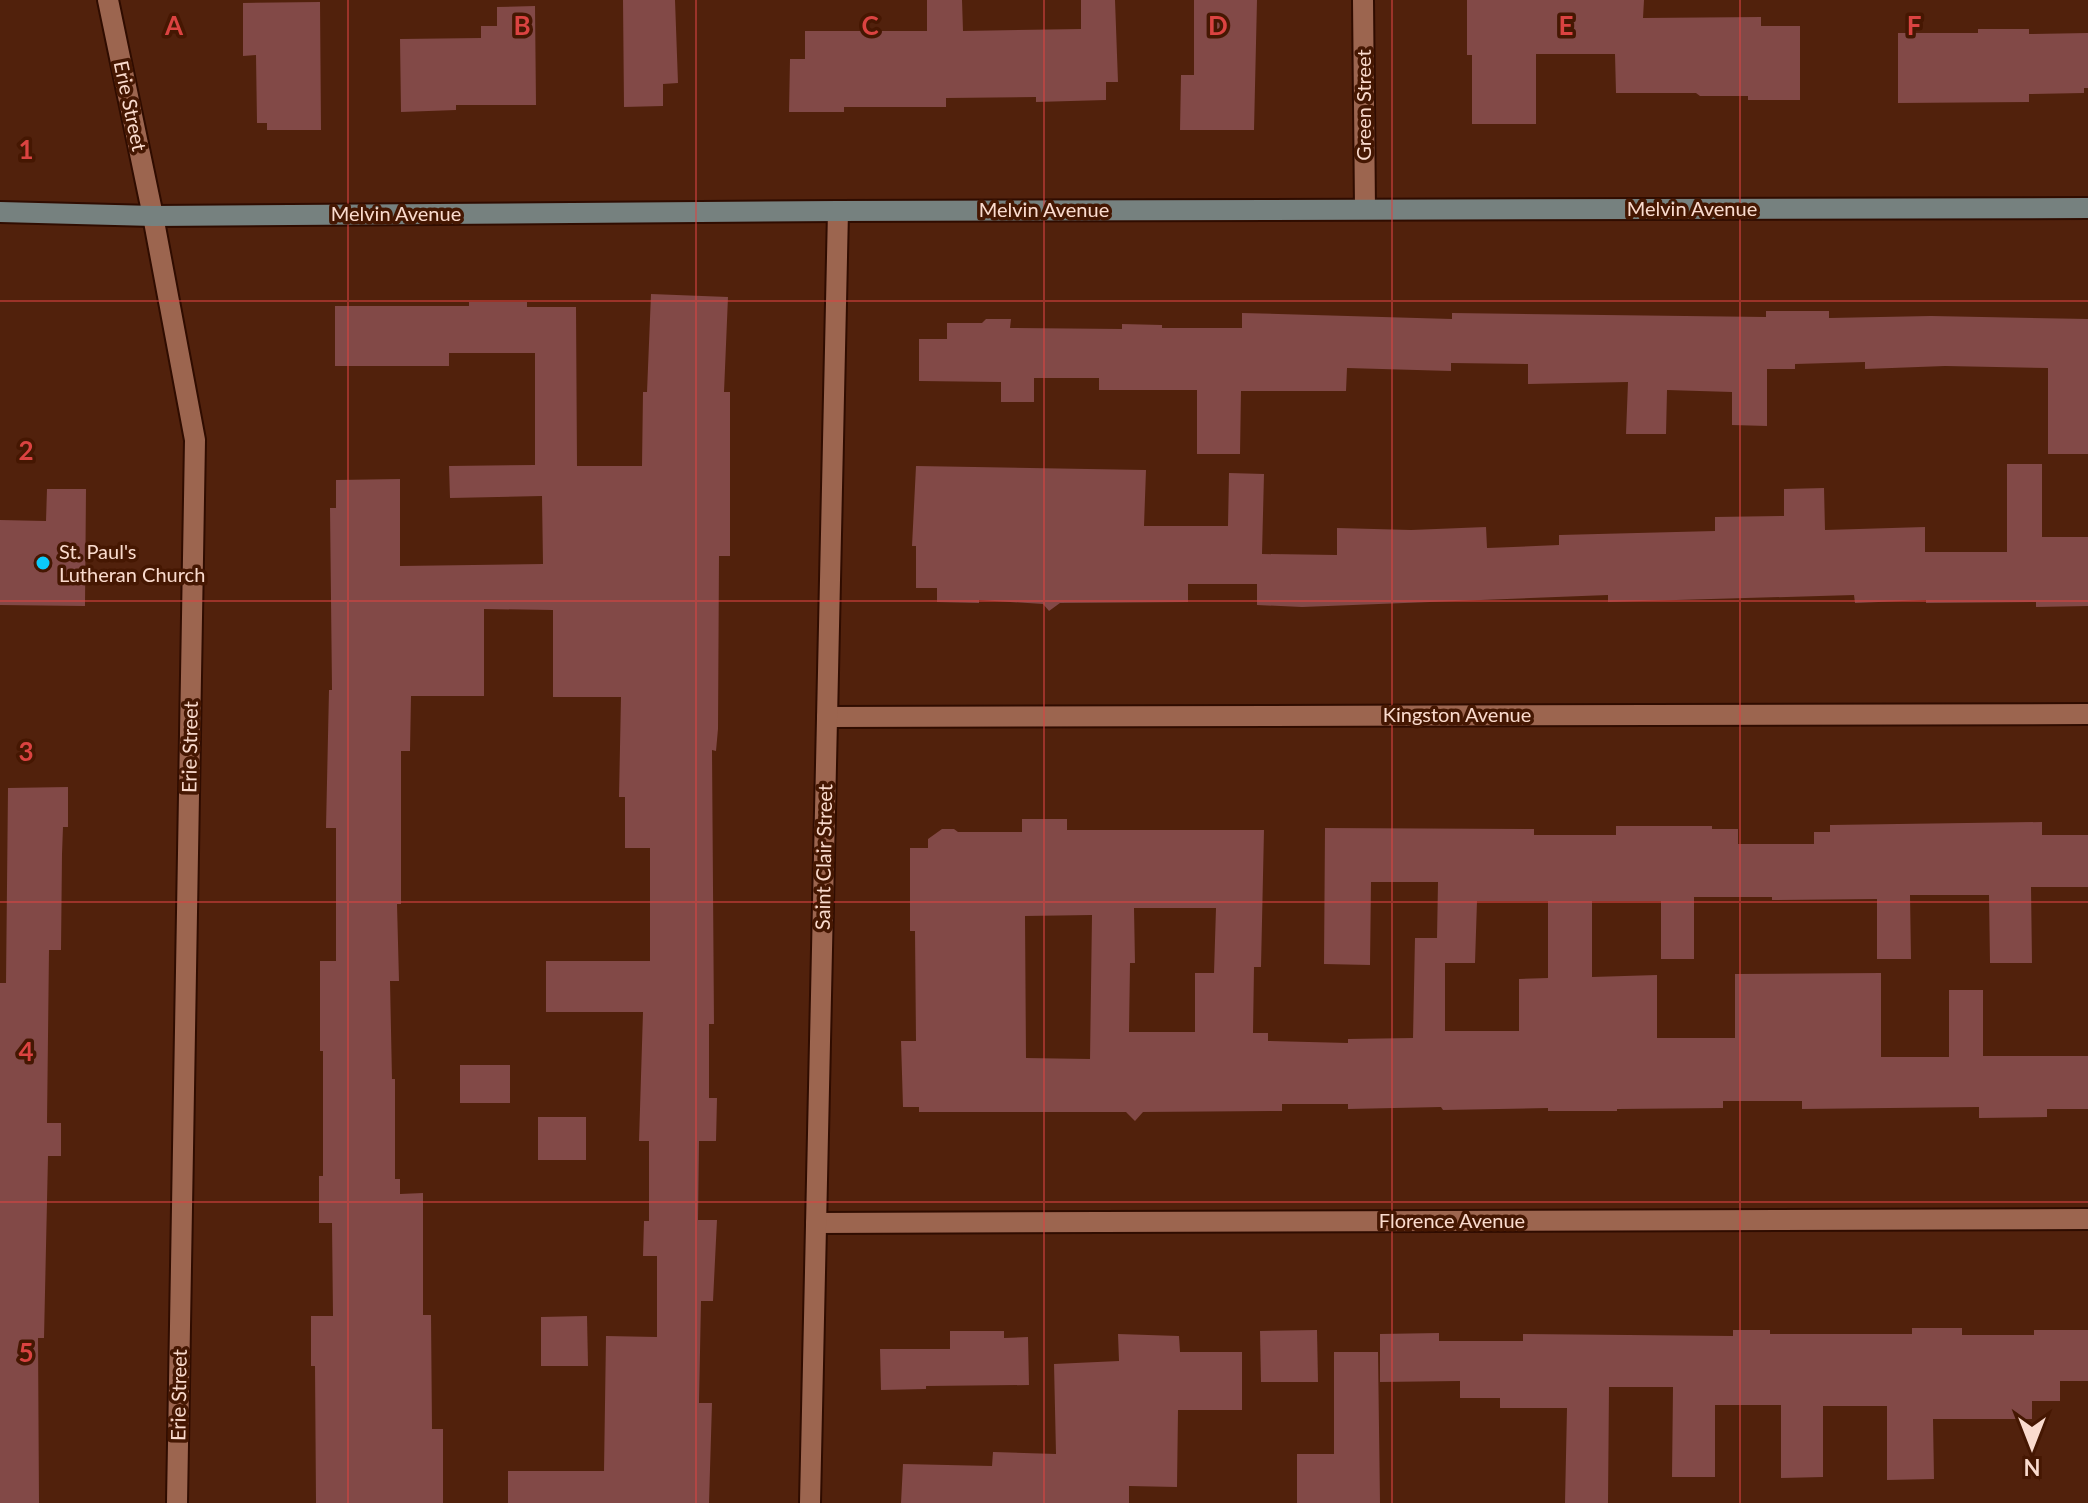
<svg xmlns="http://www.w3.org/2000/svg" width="2088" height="1503" font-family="Lato,sans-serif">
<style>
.building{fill:#824947;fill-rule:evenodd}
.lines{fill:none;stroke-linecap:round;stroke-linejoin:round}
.street-casing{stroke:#2f0c00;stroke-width:24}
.secondary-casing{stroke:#2f0c00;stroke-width:24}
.street{stroke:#9c654f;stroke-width:20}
.secondary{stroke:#76817f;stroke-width:20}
.grid{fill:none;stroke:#db4341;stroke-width:2;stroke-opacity:0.55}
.poi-dot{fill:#0bcafa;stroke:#451702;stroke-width:3}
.labels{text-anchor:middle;stroke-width:7;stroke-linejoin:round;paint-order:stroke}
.street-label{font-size:20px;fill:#fadbce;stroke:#451702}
.poi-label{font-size:20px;fill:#fadbce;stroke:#451702;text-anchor:start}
.grid-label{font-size:26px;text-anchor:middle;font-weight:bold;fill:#db4341;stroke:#451702;stroke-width:7;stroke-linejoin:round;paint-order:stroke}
</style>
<rect width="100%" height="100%" fill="#51210c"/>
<!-- building -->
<g class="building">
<path d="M 623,0 L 675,0 L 678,83 L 663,84 L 663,106 L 624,107 Z"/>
<path d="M 927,0 L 962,0 L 963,31 L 1081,29 L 1081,0 L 1115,0 L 1118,82 L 1106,82 L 1106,100 L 1036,102 L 1036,97 L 946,98 L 946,107 L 844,107 L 844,112 L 789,112 L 790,59 L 805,59 L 805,31 L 927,31 Z"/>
<path d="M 1194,0 L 1257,0 L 1254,130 L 1180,130 L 1181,75 L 1194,75 Z"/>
<path d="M 1467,0 L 1644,0 L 1643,18 L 1761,17 L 1761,26 L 1800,26 L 1800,100 L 1748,100 L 1748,96 L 1700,96 L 1696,93 L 1616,93 L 1615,54 L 1536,54 L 1536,124 L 1472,124 L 1472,55 L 1467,55 Z"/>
<path d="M 320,2 L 321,130 L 267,130 L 267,123 L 257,123 L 256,55 L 243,56 L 243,3 Z"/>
<path d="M 535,6 L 536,105 L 456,105 L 456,110 L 401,112 L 400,39 L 481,38 L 481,26 L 497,26 L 497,7 Z"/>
<path d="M 1978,29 L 2029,29 L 2029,34 L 2088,33 L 2088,88 L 2084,88 L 2084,93 L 2029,94 L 2029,102 L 1898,103 L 1898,33 L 1978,33 Z"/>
<path d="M 651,294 L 728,297 L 724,392 L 730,392 L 730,556 L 719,556 L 718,729 L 716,751 L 712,750 L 714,1024 L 709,1024 L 709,1098 L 717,1098 L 716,1141 L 699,1141 L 698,1220 L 717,1220 L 713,1301 L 701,1301 L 699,1403 L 712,1403 L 709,1503 L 508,1503 L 508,1471 L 604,1471 L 606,1336 L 657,1337 L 657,1256 L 643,1256 L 644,1221 L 649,1221 L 649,1141 L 639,1141 L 643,1012 L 546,1012 L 546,961 L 650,961 L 650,848 L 625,848 L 625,797 L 619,797 L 621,697 L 553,697 L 553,610 L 484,609 L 484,696 L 411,696 L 410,751 L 401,751 L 401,904 L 397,904 L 399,981 L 390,981 L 392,1079 L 395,1079 L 395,1179 L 400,1179 L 400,1194 L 423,1193 L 423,1315 L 431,1315 L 432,1429 L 443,1429 L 443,1503 L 316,1503 L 315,1366 L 311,1366 L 311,1316 L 333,1316 L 332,1223 L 319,1223 L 319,1176 L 323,1176 L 323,1051 L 320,1051 L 320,961 L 336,961 L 336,828 L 326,828 L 329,690 L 332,690 L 330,508 L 336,508 L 336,480 L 400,479 L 400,566 L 543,564 L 542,496 L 450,498 L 449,466 L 535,465 L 535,353 L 449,353 L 449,366 L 335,366 L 335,306 L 469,306 L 469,302 L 527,302 L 527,307 L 576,307 L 577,466 L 642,466 L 643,392 L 647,392 Z"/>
<path d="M 1766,311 L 1829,311 L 1829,318 L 1931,316 L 2088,319 L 2088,454 L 2048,454 L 2048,368 L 1945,366 L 1865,369 L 1865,362 L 1795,364 L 1795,369 L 1767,369 L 1767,426 L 1732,425 L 1732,392 L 1667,390 L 1666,434 L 1626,434 L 1628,382 L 1528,384 L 1528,364 L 1451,363 L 1451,371 L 1347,368 L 1346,391 L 1241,391 L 1240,454 L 1197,454 L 1197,390 L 1099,390 L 1099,378 L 1034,378 L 1034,402 L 1001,402 L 1001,382 L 919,381 L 919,339 L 947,339 L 947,323 L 982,323 L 986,319 L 1011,319 L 1010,328 L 1122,329 L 1122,324 L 1162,325 L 1162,328 L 1242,328 L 1242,313 L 1452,319 L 1452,313 L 1766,317 Z"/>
<path d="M 2007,464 L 2042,464 L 2042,537 L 2088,537 L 2088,606 L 2036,607 L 2036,602 L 1926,603 L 1926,600 L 1855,603 L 1854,595 L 1608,602 L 1608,595 L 1302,607 L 1257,605 L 1257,584 L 1188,584 L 1188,602 L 1060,603 L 1049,611 L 1043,604 L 979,600 L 979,603 L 937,602 L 937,588 L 916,588 L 916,546 L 912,546 L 916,466 L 1146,470 L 1144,526 L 1228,526 L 1229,473 L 1264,474 L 1262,554 L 1337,555 L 1337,528 L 1411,530 L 1486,527 L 1487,548 L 1559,545 L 1559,535 L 1715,531 L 1715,517 L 1784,516 L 1784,489 L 1824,488 L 1825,530 L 1925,527 L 1925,552 L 2007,552 Z"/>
<path d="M 47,489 L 86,489 L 85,606 L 0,605 L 0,520 L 46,521 Z"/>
<path d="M 68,787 L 68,827 L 63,827 L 62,854 L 61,950 L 49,950 L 47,1123 L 61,1123 L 61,1156 L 48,1156 L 44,1338 L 38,1338 L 39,1503 L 0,1503 L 0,983 L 6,983 L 8,788 Z"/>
<path d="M 1022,819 L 1067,819 L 1067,830 L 1264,830 L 1261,967 L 1254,967 L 1253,1033 L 1268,1033 L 1268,1041 L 1348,1043 L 1348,1039 L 1413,1038 L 1415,938 L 1437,938 L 1438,882 L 1371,882 L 1370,965 L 1324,964 L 1325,828 L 1534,829 L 1534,835 L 1616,835 L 1616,826 L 1712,826 L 1712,829 L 1738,829 L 1738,844 L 1814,844 L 1814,832 L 1830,832 L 1830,825 L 2042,822 L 2042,835 L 2088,835 L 2088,887 L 2031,887 L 2032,963 L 1990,963 L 1989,895 L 1910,895 L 1911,959 L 1877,959 L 1877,899 L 1772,900 L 1772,897 L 1694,897 L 1694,959 L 1661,959 L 1661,901 L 1592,901 L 1592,977 L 1657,975 L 1657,1038 L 1735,1038 L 1735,974 L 1881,973 L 1881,1057 L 1949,1057 L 1949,990 L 1983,990 L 1983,1056 L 2088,1056 L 2088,1109 L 2047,1109 L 2047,1117 L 1979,1118 L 1979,1107 L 1802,1109 L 1802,1101 L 1723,1101 L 1723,1108 L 1617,1109 L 1617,1111 L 1548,1111 L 1548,1108 L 1443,1110 L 1441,1107 L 1348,1109 L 1348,1104 L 1282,1104 L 1282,1111 L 1143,1112 L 1135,1121 L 1126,1112 L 919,1112 L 919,1107 L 903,1107 L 901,1041 L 916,1041 L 915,931 L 910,931 L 910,848 L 928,848 L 928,839 L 942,829 L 954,829 L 958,832 L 1022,832 ZM 1477,901 L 1548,901 L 1548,978 L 1519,979 L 1519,1031 L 1445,1031 L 1445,963 L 1475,963 ZM 1134,908 L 1216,908 L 1214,973 L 1195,973 L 1195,1032 L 1129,1032 L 1130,963 L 1135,963 ZM 1092,915 L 1090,1059 L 1026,1058 L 1025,916 Z"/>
<rect x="460" y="1065" width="50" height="38"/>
<rect x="538" y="1117" width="48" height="43"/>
<path d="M 587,1316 L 588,1366 L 541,1366 L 541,1317 Z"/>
<path d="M 1912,1328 L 1962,1328 L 1962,1335 L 2034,1335 L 2034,1330 L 2088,1330 L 2088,1381 L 2060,1381 L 2060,1401 L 2032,1401 L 2032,1419 L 1933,1419 L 1934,1479 L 1887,1480 L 1887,1406 L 1823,1406 L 1823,1477 L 1781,1478 L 1781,1405 L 1715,1405 L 1715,1477 L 1672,1477 L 1673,1387 L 1609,1387 L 1608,1503 L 1565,1503 L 1567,1408 L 1500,1408 L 1500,1398 L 1460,1398 L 1460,1381 L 1380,1382 L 1380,1334 L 1439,1333 L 1439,1341 L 1523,1341 L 1523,1334 L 1733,1336 L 1733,1330 L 1770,1330 L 1770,1334 L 1912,1334 Z"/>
<path d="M 1317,1330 L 1318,1382 L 1261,1382 L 1260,1331 Z"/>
<path d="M 950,1331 L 1004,1331 L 1004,1338 L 1028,1337 L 1029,1385 L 926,1386 L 926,1389 L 881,1390 L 880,1349 L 950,1349 Z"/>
<path d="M 1118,1334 L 1179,1336 L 1180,1352 L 1242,1352 L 1242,1410 L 1178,1410 L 1177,1487 L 1129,1486 L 1129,1503 L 901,1503 L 903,1464 L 992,1466 L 993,1452 L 1056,1454 L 1054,1364 L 1119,1361 Z"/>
<path d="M 1334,1352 L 1378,1352 L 1380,1503 L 1297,1503 L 1297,1454 L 1334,1454 Z"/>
</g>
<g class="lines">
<defs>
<g id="street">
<path d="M 108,0 L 153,216 L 195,440 L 177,1503"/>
<path d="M 1363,0 L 1365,209"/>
<path d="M 827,717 L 2088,714"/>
<path d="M 816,1223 L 2088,1219"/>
<path d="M 810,1503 L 838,211"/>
</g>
<path id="secondary" d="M 0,212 L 153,216 L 838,211 L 2088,208"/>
</defs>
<!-- street casing -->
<use href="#street" class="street-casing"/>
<!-- secondary casing -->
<use href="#secondary" class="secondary-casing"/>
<!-- street -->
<use href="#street" class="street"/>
<!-- secondary -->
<use href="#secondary" class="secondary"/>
</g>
<!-- grid -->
<path class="grid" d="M 348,0 L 348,1503M 696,0 L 696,1503M 1044,0 L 1044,1503M 1392,0 L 1392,1503M 1740,0 L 1740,1503M 0,301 L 2088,301M 0,601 L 2088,601M 0,902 L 2088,902M 0,1202 L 2088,1202"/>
<!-- markers -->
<circle class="poi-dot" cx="43" cy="563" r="8"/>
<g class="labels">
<!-- street labels -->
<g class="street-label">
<text transform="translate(1364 105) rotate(-90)" y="7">Green Street</text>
<text transform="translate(130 106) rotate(78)" y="7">Erie Street</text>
<text x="1692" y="216">Melvin Avenue</text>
<text x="1044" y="217">Melvin Avenue</text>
<text x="396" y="221">Melvin Avenue</text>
<text x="1457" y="722">Kingston Avenue</text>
<text transform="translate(190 747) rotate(-89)" y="7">Erie Street</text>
<text transform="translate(824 857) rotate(-89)" y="7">Saint Clair Street</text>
<text x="1452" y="1228">Florence Avenue</text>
<text transform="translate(179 1395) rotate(-89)" y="7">Erie Street</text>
</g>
<!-- poi labels -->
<g class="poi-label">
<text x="59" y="559">St. Paul's<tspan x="59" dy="23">Lutheran Church</tspan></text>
</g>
</g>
<g class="grid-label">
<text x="174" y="35">A</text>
<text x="522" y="35">B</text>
<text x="870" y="35">C</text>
<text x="1218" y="35">D</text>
<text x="1566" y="35">E</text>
<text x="1914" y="35">F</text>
<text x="26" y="159">1</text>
<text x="26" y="460">2</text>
<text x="26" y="761">3</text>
<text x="26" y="1061">4</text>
<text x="26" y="1362">5</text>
</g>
<!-- north arrow -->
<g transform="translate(2032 1447) rotate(180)" stroke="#451702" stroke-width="6" paint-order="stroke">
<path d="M0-6L14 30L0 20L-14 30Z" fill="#fadbce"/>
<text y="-12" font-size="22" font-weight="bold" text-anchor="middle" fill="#fadbce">N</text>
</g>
</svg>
